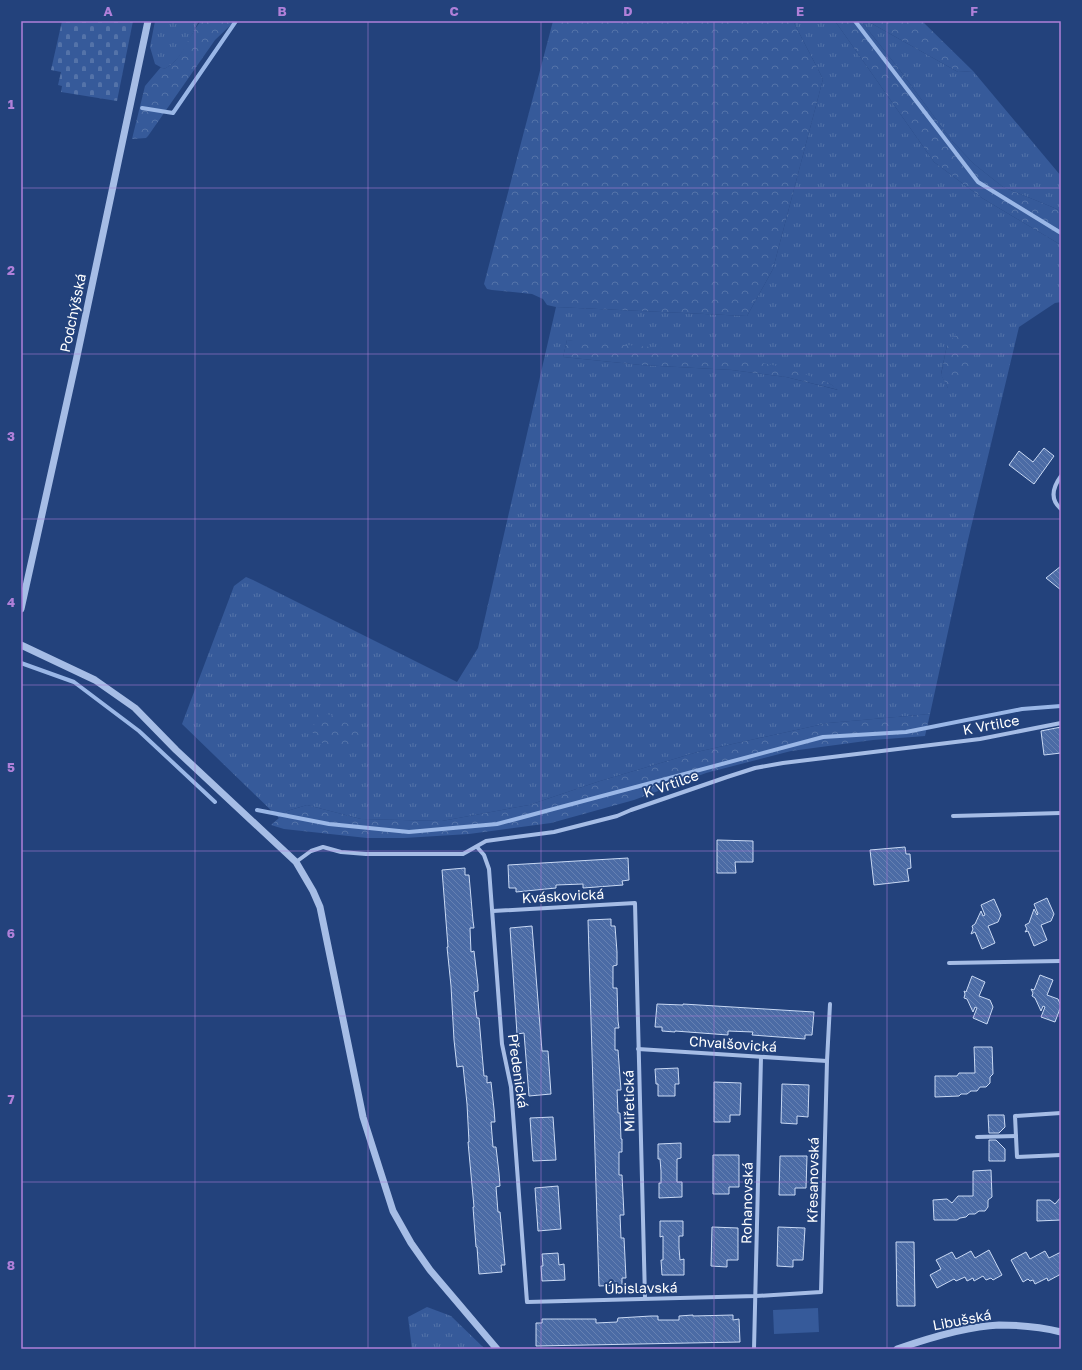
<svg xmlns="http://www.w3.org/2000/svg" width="1082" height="1370" font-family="'Golos Text',sans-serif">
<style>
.grass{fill:url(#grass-tufts);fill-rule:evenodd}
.forest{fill:url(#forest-crowns)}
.cemetery{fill:url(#cemetery-stones)}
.pitch{fill:#365a9a}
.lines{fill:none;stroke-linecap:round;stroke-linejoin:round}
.stream{stroke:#9ab7e7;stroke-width:4}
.building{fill:url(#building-back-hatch);stroke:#c9d9f4}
.minor{stroke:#a6bde6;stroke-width:4}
.tertiary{stroke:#a6bde6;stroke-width:7}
.grid{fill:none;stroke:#b080d9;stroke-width:1;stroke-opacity:0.55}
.labels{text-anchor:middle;stroke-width:3.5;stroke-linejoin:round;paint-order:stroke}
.street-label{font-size:14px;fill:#fff;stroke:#23427c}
.neatline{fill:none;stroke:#b080d9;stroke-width:1.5}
.grid-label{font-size:13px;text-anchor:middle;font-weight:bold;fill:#b080d9}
</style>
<defs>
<pattern id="grass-tufts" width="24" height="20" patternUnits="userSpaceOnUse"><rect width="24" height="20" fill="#365a9a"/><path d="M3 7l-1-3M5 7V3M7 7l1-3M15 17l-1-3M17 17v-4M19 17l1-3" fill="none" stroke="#5473a9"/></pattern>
<pattern id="forest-crowns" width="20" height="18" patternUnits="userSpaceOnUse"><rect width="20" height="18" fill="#365a9a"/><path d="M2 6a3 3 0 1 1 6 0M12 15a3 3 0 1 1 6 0" fill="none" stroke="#5473a9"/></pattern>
<pattern id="cemetery-stones" width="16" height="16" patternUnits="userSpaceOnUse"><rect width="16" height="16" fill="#365a9a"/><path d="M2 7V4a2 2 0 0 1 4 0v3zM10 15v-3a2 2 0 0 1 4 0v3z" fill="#5473a9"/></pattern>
<pattern id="building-back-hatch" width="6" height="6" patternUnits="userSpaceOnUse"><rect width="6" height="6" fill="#4b6ba5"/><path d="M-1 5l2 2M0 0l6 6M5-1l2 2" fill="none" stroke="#6681b2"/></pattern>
</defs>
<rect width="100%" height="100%" fill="#23427c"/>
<!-- grass -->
<g class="grass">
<path d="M 155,21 L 199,21 C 189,38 183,60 164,69 L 155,64 L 150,47 Z"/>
<path d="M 793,21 L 835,21 L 934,162 L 982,198 L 1061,245 L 1061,302 L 1055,303 L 1019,327 L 968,540 L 930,714 L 828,723 L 701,751 L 600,781 L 529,805 L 442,821 L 361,819 L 307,805 L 287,811 L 279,818 L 182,724 L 234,586 L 246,577 L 253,580 L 457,682 L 478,648 L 556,307 L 747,316 L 773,269 L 823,79 ZM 567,340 L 829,383 L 838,390 L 786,377 L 732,370 L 641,365 L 563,357 ZM 947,345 L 948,388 L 941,374 Z"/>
<path d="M 861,21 L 869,22 L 958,72 L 973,71 L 1061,176 L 1061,214 L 1057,209 L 1003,187 L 974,164 L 952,141 L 899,69 Z"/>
<path d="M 427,1307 L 451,1316 L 485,1349 L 412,1349 L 408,1317 Z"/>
</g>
<!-- forest -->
<g class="forest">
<path d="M 201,21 L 235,21 L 215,40 L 148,136 L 146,138 L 132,139 L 145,86 L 161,67 L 164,69 C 179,62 184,47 192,34 C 194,29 198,25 201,21 Z"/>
<path d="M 553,21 L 793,21 L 823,79 L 773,269 L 747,316 L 556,307 L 547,305 L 543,299 L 532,294 L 492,290 L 487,289 L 484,284 Z"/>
<path d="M 835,21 L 861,21 L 899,69 L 952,141 L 974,164 L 1003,187 L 1057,209 L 1061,214 L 1061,245 L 982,198 L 934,162 Z"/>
<path d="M 865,21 L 922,21 L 973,71 L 958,72 L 869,22 Z"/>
<path d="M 965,332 L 970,344 L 969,367 L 948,388 L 941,375 L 947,345 L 956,334 Z"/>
<path d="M 567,340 L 698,351 L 788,368 L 829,383 L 839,390 L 786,377 L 732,370 L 641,365 L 563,357 Z"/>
<path d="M 318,712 L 334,716 L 359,730 L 362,740 L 342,748 L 322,743 L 312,732 Z"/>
<path d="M 930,714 L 925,736 L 873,740 L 791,751 L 706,773 L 634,800 L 551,823 L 469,834 L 404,838 L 367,838 L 284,829 L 271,825 L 287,811 L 307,805 L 361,819 L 442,821 L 529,805 L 600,781 L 701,751 L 828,723 Z"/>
</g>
<!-- cemetery -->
<path class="cemetery" d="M 62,21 L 133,21 L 117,101 L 61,92 L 62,86 L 58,85 L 61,72 L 51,70 Z"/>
<!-- pitch -->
<path class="pitch" d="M 818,1308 L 819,1332 L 774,1334 L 773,1310 Z"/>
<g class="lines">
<!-- stream -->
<g class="stream">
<path d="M 855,21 L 978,182 L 1061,233"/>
<path d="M 142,108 L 173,113 L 236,21"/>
<path d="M 21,663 L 74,682 L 139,731 L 215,802"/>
<path d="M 257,810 L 329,824 L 409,832 L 497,824 L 823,737 L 906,732 L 1022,709 L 1061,706"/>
</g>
</g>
<!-- building -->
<g class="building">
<path d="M 1044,448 L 1054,456 L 1034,484 L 1009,465 L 1019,451 L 1033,462 Z"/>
<path d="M 1061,566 L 1061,590 L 1046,578 Z"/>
<path d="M 1061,727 L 1061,753 L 1044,755 L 1041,731 Z"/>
<path d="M 717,840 L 753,841 L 753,862 L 735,862 L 736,873 L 717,873 Z"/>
<path d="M 905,847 L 906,854 L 910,854 L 911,868 L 907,869 L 909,881 L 874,885 L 870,850 Z"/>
<path d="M 628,858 L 629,880 L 622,881 L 623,885 L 583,888 L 583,884 L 556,885 L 556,888 L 516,892 L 516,888 L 509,888 L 508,865 Z"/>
<path d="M 465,868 L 465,875 L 469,875 L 473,921 L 474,928 L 470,928 L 471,952 L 474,951 L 478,985 L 478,991 L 474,992 L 477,1018 L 479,1018 L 484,1076 L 487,1076 L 487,1083 L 491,1082 L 494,1109 L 495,1122 L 491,1122 L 493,1147 L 496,1147 L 499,1173 L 500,1186 L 496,1187 L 498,1212 L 500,1212 L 505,1265 L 501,1265 L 502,1272 L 479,1274 L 477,1247 L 476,1247 L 473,1207 L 474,1207 L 468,1142 L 469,1142 L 467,1104 L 463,1066 L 457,1067 L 454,1040 L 451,986 L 447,947 L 448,947 L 442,870 Z"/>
<path d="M 1047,898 L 1054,914 L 1051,921 L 1041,925 L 1047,940 L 1034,946 L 1028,931 L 1025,932 L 1027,929 L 1025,925 L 1029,923 L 1034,909 L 1037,915 L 1038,914 L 1034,904 Z"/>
<path d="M 994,899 L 1001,915 L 998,922 L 988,926 L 995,943 L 982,949 L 975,932 L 971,934 L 973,929 L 972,926 L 975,924 L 981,911 L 983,916 L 985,915 L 981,905 Z"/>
<path d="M 611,919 L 611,926 L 615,926 L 617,952 L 617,965 L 613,966 L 613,988 L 617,988 L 618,1021 L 619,1028 L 615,1028 L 615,1050 L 618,1050 L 620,1077 L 621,1090 L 617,1090 L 618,1113 L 620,1113 L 621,1139 L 622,1139 L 622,1152 L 619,1152 L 619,1175 L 622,1175 L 624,1215 L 620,1215 L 621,1238 L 624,1238 L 626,1278 L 622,1278 L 622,1285 L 599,1286 L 588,920 Z"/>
<path d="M 532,926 L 542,1051 L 548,1051 L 551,1094 L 529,1096 L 524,1033 L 517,1034 L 510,928 Z"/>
<path d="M 1040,975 L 1053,980 L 1047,995 L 1058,999 L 1061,1006 L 1055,1022 L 1041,1017 L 1045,1007 L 1043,1006 L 1041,1011 L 1035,998 L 1032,996 L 1033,993 L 1031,989 L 1034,990 Z"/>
<path d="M 972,976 L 985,982 L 979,996 L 990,1000 L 993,1007 L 987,1024 L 973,1018 L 977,1008 L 975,1007 L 973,1012 L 967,999 L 964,998 L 965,994 L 964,991 L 966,992 Z"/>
<path d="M 657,1004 L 683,1005 L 683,1004 L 814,1012 L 812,1035 L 805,1035 L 805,1039 L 752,1035 L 753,1032 L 728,1031 L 728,1035 L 675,1031 L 675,1032 L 662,1031 L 662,1027 L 655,1027 Z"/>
<path d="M 974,1047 L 992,1047 L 993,1074 L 990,1077 L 990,1083 L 986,1087 L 980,1087 L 977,1091 L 971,1091 L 967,1094 L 961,1094 L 959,1096 L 935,1097 L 935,1076 L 957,1076 L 959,1073 L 975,1073 Z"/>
<path d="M 678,1068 L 679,1084 L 675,1084 L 675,1096 L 658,1096 L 658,1084 L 656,1084 L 655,1069 Z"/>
<path d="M 714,1082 L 741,1083 L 740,1115 L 730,1115 L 730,1122 L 714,1122 Z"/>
<path d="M 782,1084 L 809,1085 L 808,1117 L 797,1116 L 797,1124 L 781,1123 Z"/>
<path d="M 988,1115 L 1004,1115 L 1005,1127 L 999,1133 L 989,1133 Z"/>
<path d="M 553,1117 L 556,1160 L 533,1161 L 530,1118 Z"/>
<path d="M 989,1140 L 996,1140 L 1005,1149 L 1005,1161 L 989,1161 Z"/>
<path d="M 681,1143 L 681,1158 L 677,1159 L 677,1182 L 682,1182 L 682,1197 L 659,1198 L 659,1183 L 661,1183 L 661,1171 L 660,1159 L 658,1159 L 658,1144 Z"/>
<path d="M 713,1155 L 739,1155 L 739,1187 L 729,1187 L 729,1194 L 713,1194 Z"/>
<path d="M 780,1156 L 807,1156 L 806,1188 L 795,1188 L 795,1195 L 779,1195 Z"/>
<path d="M 991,1170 L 992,1197 L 988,1200 L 988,1207 L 985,1211 L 979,1211 L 975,1214 L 969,1214 L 966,1217 L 960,1218 L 957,1220 L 934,1220 L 933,1200 L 947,1199 L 952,1203 L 958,1196 L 973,1196 L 973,1171 Z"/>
<path d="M 558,1186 L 561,1229 L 538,1231 L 535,1188 Z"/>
<path d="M 1061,1197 L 1061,1220 L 1037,1221 L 1037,1200 L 1050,1200 L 1055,1204 Z"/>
<path d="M 660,1221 L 683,1221 L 683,1236 L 679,1236 L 679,1248 L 680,1260 L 684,1259 L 684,1275 L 662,1275 L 661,1260 L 663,1260 L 663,1236 L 660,1237 Z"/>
<path d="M 712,1227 L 738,1228 L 738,1260 L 727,1260 L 727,1267 L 711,1266 Z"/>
<path d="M 778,1227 L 805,1228 L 803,1260 L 793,1260 L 793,1267 L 777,1266 Z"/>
<path d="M 896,1242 L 914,1242 L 915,1306 L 897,1306 Z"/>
<path d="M 989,1250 L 1002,1275 L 993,1280 L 991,1278 L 986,1280 L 983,1276 L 974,1281 L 973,1278 L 967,1281 L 965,1277 L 956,1281 L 954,1279 L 937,1288 L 930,1275 L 941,1269 L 936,1260 L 952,1252 L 956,1259 L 971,1251 L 975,1258 Z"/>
<path d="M 1045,1251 L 1049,1258 L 1061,1252 L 1061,1274 L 1048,1281 L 1047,1278 L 1035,1284 L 1033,1280 L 1030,1281 L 1028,1279 L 1023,1282 L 1011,1260 L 1026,1252 L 1030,1259 Z"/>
<path d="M 558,1253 L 559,1265 L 564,1264 L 565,1280 L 542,1281 L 541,1266 L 543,1266 L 542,1254 Z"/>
<path d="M 693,1315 L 693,1316 L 733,1315 L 733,1320 L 739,1319 L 740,1342 L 536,1346 L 536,1323 L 542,1323 L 542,1319 L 596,1319 L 596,1323 L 617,1322 L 618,1318 L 651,1316 L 658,1316 L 658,1320 L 679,1320 L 679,1316 Z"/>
</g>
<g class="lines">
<!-- minor -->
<g class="minor">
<path d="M 1061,476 C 1053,487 1049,499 1061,509"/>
<path d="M 953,816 L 1061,813"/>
<path d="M 477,847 L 484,855 L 489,869 L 502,1044 L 511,1087 L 527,1302 L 756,1296 L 821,1292 L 827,1061 L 830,1004"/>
<path d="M 296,862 L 311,851 L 323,847 L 341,852 L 366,854 L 463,854 L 486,841 L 554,832 L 617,816 L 631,810 L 727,777 L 755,768 L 783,763 L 980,739 L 1061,723"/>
<path d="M 493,911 L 635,903 L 645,1298"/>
<path d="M 949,963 L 1061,961"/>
<path d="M 638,1049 L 827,1061"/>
<path d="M 1061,1113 L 1015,1116 L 1017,1157 L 1061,1155"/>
<path d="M 977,1137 L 1016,1136"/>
<path d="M 754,1349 L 761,1057"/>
</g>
<!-- tertiary -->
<g class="tertiary">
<path d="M 21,609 L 76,361 L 148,21"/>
<path d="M 21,645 L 95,680 L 135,708 L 176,750 L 296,862 L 313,891 L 320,907 L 363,1117 L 393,1211 L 411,1243 L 430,1270 L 497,1349"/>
<path d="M 897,1349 C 926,1339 969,1326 999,1325 C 1020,1325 1041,1327 1061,1332"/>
</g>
</g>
<!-- grid -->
<path class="grid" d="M 195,21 L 195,1349M 368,21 L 368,1349M 541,21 L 541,1349M 714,21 L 714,1349M 887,21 L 887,1349M 21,188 L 1061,188M 21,354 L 1061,354M 21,519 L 1061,519M 21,685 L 1061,685M 21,851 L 1061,851M 21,1016 L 1061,1016M 21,1182 L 1061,1182"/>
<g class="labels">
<!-- street labels -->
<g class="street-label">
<text transform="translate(73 313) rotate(-78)" y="5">Podchýšská</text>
<text transform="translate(991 725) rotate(-10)" y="5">K Vrtilce</text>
<text transform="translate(671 784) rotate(-19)" y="5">K Vrtilce</text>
<text transform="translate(563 896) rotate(-3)" y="5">Kváskovická</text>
<text transform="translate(733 1044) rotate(4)" y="5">Chvalšovická</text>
<text transform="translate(518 1071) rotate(82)" y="5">Předenická</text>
<text transform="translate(629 1101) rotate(-91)" y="5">Miřetická</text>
<text transform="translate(813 1180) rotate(-89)" y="5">Křesanovská</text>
<text transform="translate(747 1203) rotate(-89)" y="5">Rohanovská</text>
<text transform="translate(641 1288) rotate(-1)" y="5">Úbislavská</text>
<text transform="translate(962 1320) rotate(-11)" y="5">Libušská</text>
</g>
</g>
<!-- border -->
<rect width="1082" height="1370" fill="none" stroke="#23427c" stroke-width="44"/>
<rect x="22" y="22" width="1038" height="1326" class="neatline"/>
<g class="grid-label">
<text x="108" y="16">A</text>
<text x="282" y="16">B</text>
<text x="454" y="16">C</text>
<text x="628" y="16">D</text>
<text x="800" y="16">E</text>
<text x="974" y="16">F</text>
<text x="11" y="109">1</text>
<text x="11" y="275">2</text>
<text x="11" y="441">3</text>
<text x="11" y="607">4</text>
<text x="11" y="772">5</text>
<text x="11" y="938">6</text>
<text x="11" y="1104">7</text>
<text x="11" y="1270">8</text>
</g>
</svg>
